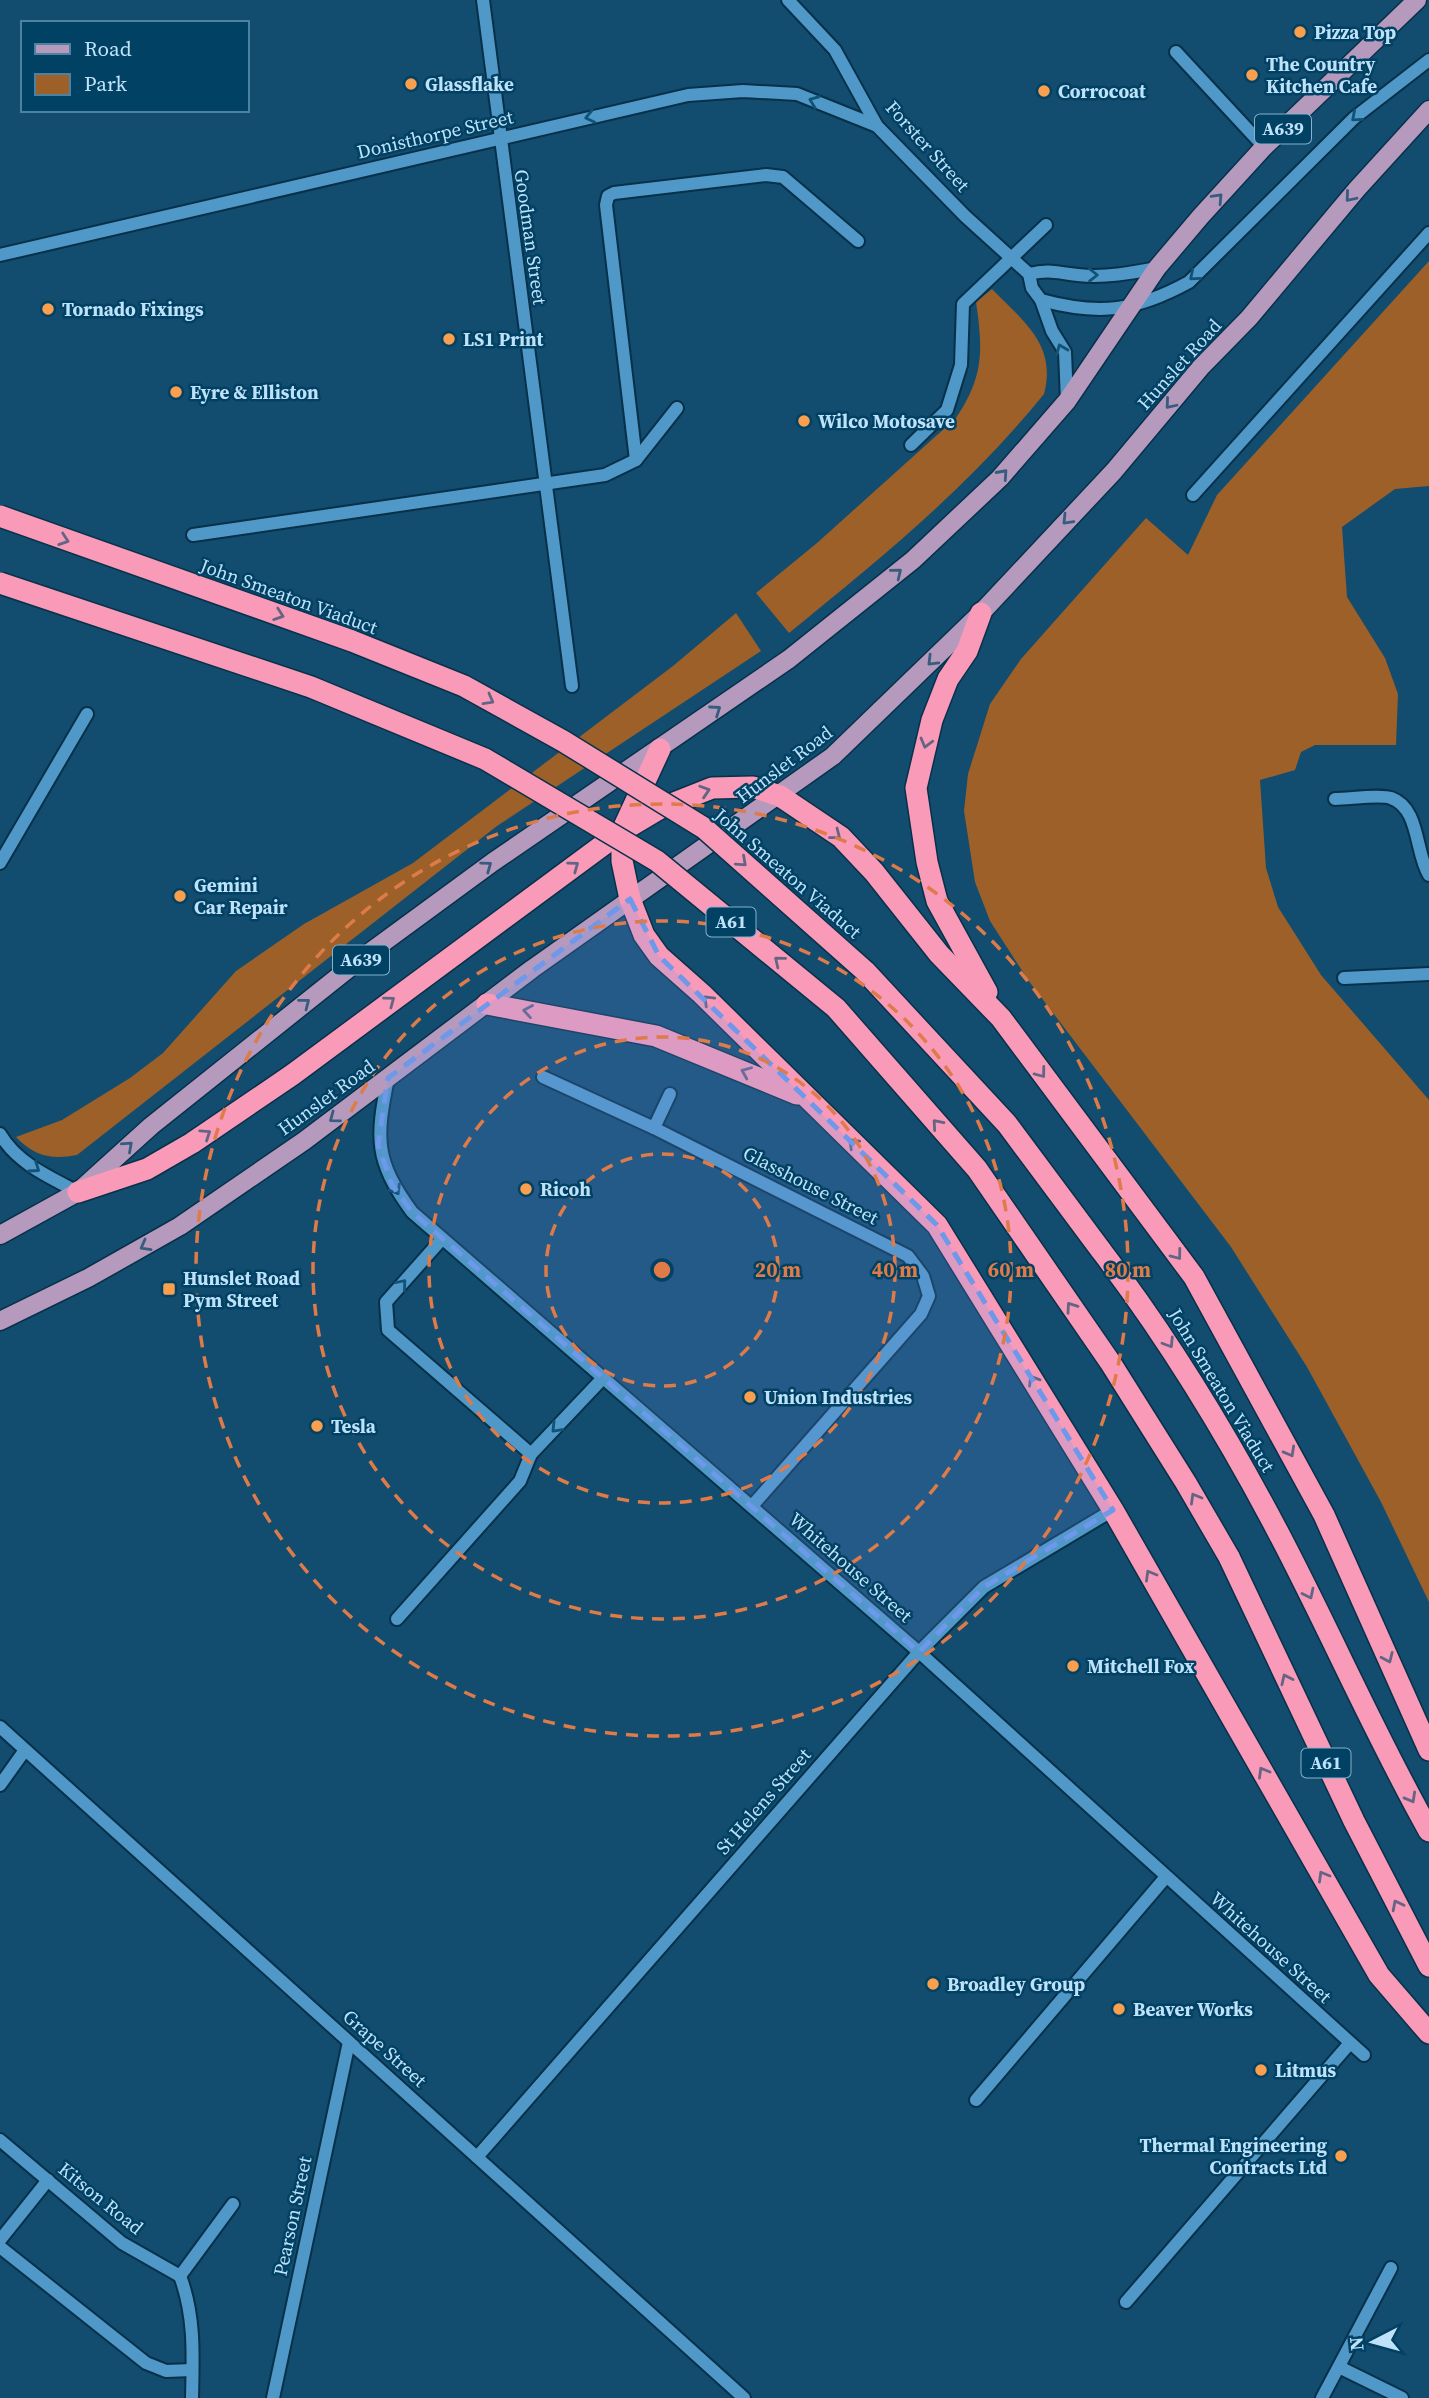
<svg xmlns="http://www.w3.org/2000/svg" width="1429" height="2398" font-family="'Source Serif 4',serif">
<style>
.green{fill:#9c6028}
.lines{fill:none;stroke-linecap:round;stroke-linejoin:round}
.minor-casing{stroke:#083149;stroke-width:16}
.major-casing{stroke:#083149;stroke-width:21}
.highway-casing{stroke:#083149;stroke-width:24}
.minor{stroke:#5098c8;stroke-width:12}
.major{stroke:#b59abe;stroke-width:18}
.highway{stroke:#f99bb8;stroke-width:21}
.highway-bridge-casing{stroke:#083149;stroke-width:24;stroke-linecap:butt}
.highway-bridge{stroke:#f99bb8;stroke-width:21}
.oneway{stroke:#115277}
.oneway2{stroke:#375c7e}
.oneway3{stroke:#646585}
.marked{fill:#6e98ea;fill-opacity:0.2;stroke:#6e98ea;stroke-width:5;stroke-dasharray:14 9;stroke-linejoin:round}
.ring{fill:none;stroke:#de7b48;stroke-width:3.5;stroke-dasharray:12 9}
.poi-dot{fill:#fa9f4e;stroke:#014163;stroke-width:2.5}
.labels{text-anchor:middle;stroke-width:5;stroke-linejoin:round;paint-order:stroke}
.shield{fill:#014163;stroke:#86b2cd;stroke-width:2}
.shield-label{font-size:18px;font-weight:bold;fill:#bfe2fb}
.poi-label{font-size:19px;font-weight:bold;fill:#bfe2fb;stroke:#014163;text-anchor:start}
.street-label{font-size:19px;fill:#bfe2fb;stroke:#014163}
.centre{fill:#de7b48;stroke:#014163;stroke-width:3.5}
.ring-label{font-size:21px;text-anchor:middle;font-weight:bold;fill:#de7b48;stroke:#014163;stroke-width:5;stroke-linejoin:round;paint-order:stroke}
</style>
<rect width="100%" height="100%" fill="#124c6f"/>
<!-- green -->
<g class="green">
<path d="M 1429,261 L 1429,486 L 1395,489 L 1342,527 L 1347,597 L 1385,658 L 1398,694 L 1396,745 L 1315,745 L 1301,752 L 1295,770 L 1260,780 L 1266,868 L 1278,907 L 1321,975 L 1429,1100 L 1429,1602 L 1381,1502 L 1307,1367 L 1231,1247 L 1028,980 L 990,921 L 975,882 L 964,811 L 968,774 L 990,704 L 1021,659 L 1146,518 L 1188,555 L 1217,495 Z"/>
<path d="M 992,289 C 1024,322 1057,345 1044,394 C 970,486 880,559 789,633 L 756,593 L 817,543 L 956,418 C 984,377 983,350 976,302 Z"/>
<path d="M 736,613 L 761,651 L 497,826 L 77,1155 C 51,1160 34,1156 16,1137 L 62,1120 L 130,1078 L 163,1053 L 236,971 L 304,924 L 413,863 L 673,666 Z"/>
</g>
<g class="lines">
<defs>
<g id="minor">
<path d="M 483,0 L 572,686"/>
<path d="M 788,0 L 835,50 L 877,126 L 965,216 L 1029,274 L 1032,288 L 1041,300 C 1100,316 1136,311 1189,282 L 1354,118 L 1429,60"/>
<path d="M 1176,52 L 1264,147"/>
<path d="M 0,255 L 688,95 L 743,91 L 797,94 L 877,126"/>
<path d="M 1029,274 C 1050,269 1057,273 1078,275 C 1105,278 1131,273 1157,268"/>
<path d="M 1041,300 L 1052,331 L 1065,352 L 1067,401"/>
<path d="M 911,445 L 947,410 L 961,365 L 963,304 L 1046,225"/>
<path d="M 636,460 L 606,205 L 608,196 L 614,193 L 766,175 L 783,177 L 858,241"/>
<path d="M 1193,495 L 1429,233"/>
<path d="M 193,535 L 605,475 L 636,460 L 677,408"/>
<path d="M 1335,799 C 1349,799 1380,794 1391,798 C 1420,808 1415,853 1429,875"/>
<path d="M 0,863 L 87,714"/>
<path d="M 1344,978 L 1429,974"/>
<path d="M 543,1077 L 654,1128 L 908,1256 L 923,1276 L 929,1296 L 921,1314 L 752,1506"/>
<path d="M 388,1078 C 376,1138 374,1160 412,1212 L 919,1652 L 1364,2055"/>
<path d="M 654,1128 L 670,1094"/>
<path d="M 0,1134 C 17,1163 49,1177 78,1192"/>
<path d="M 441,1240 L 386,1302 L 388,1330 L 531,1454 L 603,1378"/>
<path d="M 397,1619 L 520,1481 L 531,1454"/>
<path d="M 0,1727 L 744,2398"/>
<path d="M 0,1785 L 25,1750"/>
<path d="M 976,2100 L 1165,1878"/>
<path d="M 0,2140 L 122,2243 L 180,2276 L 233,2204"/>
<path d="M 477,2157 L 919,1652 L 984,1587 L 1113,1510"/>
<path d="M 0,2240 L 48,2180"/>
<path d="M 0,2247 L 146,2363 L 166,2371 L 192,2370"/>
<path d="M 180,2276 C 195,2316 193,2355 192,2398"/>
<path d="M 1126,2302 L 1350,2043"/>
<path d="M 1339,2367 L 1402,2398"/>
<path d="M 273,2398 L 349,2042"/>
<path d="M 1322,2398 L 1391,2268"/>
</g>
<g id="major">
<path d="M 0,1235 L 78,1192 L 151,1126 L 358,961 L 493,862 L 789,659 L 913,560 L 1000,478 L 1067,401 L 1157,268 L 1201,216 L 1264,147 L 1417,0"/>
<path d="M 0,1321 L 88,1278 L 180,1226 L 304,1141 L 532,969 L 833,756 L 981,613 L 1114,471 L 1201,367 L 1249,318 L 1357,189 L 1429,110"/>
</g>
<g id="highway">
<path d="M 981,613 L 967,651 L 948,679 L 932,720 L 916,788 L 927,862 L 937,901 L 987,992"/>
<path d="M 660,749 L 622,831 L 622,861 L 630,899 L 644,935 L 659,956 L 702,994 L 937,1225 L 1113,1510 L 1379,1975 L 1429,2033"/>
<path d="M 487,1004 L 656,1036 L 797,1094"/>
<path d="M 78,1192 L 147,1169 L 192,1143 L 292,1075 L 622,831 L 659,809 L 712,788 L 753,787 L 780,796 L 841,837 L 874,872 L 939,954 L 1001,1018 L 1194,1277 L 1324,1515 L 1429,1750"/>
<path d="M 1100,1249 C 1168,1338 1226,1433 1278,1532 C 1330,1631 1374,1733 1429,1831"/>
<path d="M 1229,1557 L 1354,1821 L 1429,1966"/>
</g>
</defs>
<!-- minor casing -->
<use href="#minor" class="minor-casing"/>
<!-- major casing -->
<use href="#major" class="major-casing"/>
<!-- highway casing -->
<use href="#highway" class="highway-casing"/>
<!-- minor -->
<use href="#minor" class="minor"/>
<!-- major -->
<use href="#major" class="major"/>
<!-- highway -->
<use href="#highway" class="highway"/>
<defs>
<g id="highway-bridge">
<path d="M 0,516 L 352,641 L 464,686 L 563,741 L 704,828 L 865,971 L 1007,1124 L 1100,1249"/>
<path d="M 0,583 L 311,687 L 485,759 L 657,861 L 836,1008 L 977,1169 L 1110,1362 L 1186,1483 L 1229,1557"/>
</g>
</defs>
<!-- highway-bridge casing -->
<use href="#highway-bridge" class="highway-bridge-casing"/>
<!-- highway-bridge -->
<use href="#highway-bridge" class="highway-bridge"/>
</g>
<!-- one-way arrows -->
<defs><path id="oneway-chevron" d="M-2-3.5L2.5 0L-2 3.5" fill="none" stroke-width="1.6" stroke-linecap="round" stroke-linejoin="round" transform="scale(1.75)"/></defs>
<g class="oneway">
<use href="#oneway-chevron" transform="translate(814 101) rotate(-159)"/>
<use href="#oneway-chevron" transform="translate(590 117) rotate(167)"/>
<use href="#oneway-chevron" transform="translate(1356 117) rotate(139)"/>
<use href="#oneway-chevron" transform="translate(1093 275)"/>
<use href="#oneway-chevron" transform="translate(1194 276) rotate(140)"/>
<use href="#oneway-chevron" transform="translate(1061 349) rotate(-112)"/>
<use href="#oneway-chevron" transform="translate(35 1168) rotate(35)"/>
<use href="#oneway-chevron" transform="translate(396 1190) rotate(58)"/>
<use href="#oneway-chevron" transform="translate(402 1284) rotate(-50)"/>
<use href="#oneway-chevron" transform="translate(556 1428) rotate(134)"/>
</g>
<g class="oneway2">
<use href="#oneway-chevron" transform="translate(1350 197) rotate(130)"/>
<use href="#oneway-chevron" transform="translate(1218 198) rotate(-47)"/>
<use href="#oneway-chevron" transform="translate(1170 404) rotate(130)"/>
<use href="#oneway-chevron" transform="translate(1003 474) rotate(-48)"/>
<use href="#oneway-chevron" transform="translate(1067 520) rotate(134)"/>
<use href="#oneway-chevron" transform="translate(897 573) rotate(-39)"/>
<use href="#oneway-chevron" transform="translate(932 661) rotate(135)"/>
<use href="#oneway-chevron" transform="translate(716 710) rotate(-35)"/>
<use href="#oneway-chevron" transform="translate(487 866) rotate(-36)"/>
<use href="#oneway-chevron" transform="translate(305 1003) rotate(-38)"/>
<use href="#oneway-chevron" transform="translate(334 1118) rotate(143)"/>
<use href="#oneway-chevron" transform="translate(128 1146) rotate(-42)"/>
<use href="#oneway-chevron" transform="translate(145 1246) rotate(151)"/>
</g>
<g class="oneway3">
<use href="#oneway-chevron" transform="translate(64 540) rotate(19)"/>
<use href="#oneway-chevron" transform="translate(279 615) rotate(19)"/>
<use href="#oneway-chevron" transform="translate(489 700) rotate(29)"/>
<use href="#oneway-chevron" transform="translate(926 743) rotate(105)"/>
<use href="#oneway-chevron" transform="translate(705 791) rotate(-18)"/>
<use href="#oneway-chevron" transform="translate(836 835) rotate(38)"/>
<use href="#oneway-chevron" transform="translate(742 862) rotate(42)"/>
<use href="#oneway-chevron" transform="translate(574 866) rotate(-36)"/>
<use href="#oneway-chevron" transform="translate(779 961) rotate(-141)"/>
<use href="#oneway-chevron" transform="translate(708 1000) rotate(-136)"/>
<use href="#oneway-chevron" transform="translate(390 1001) rotate(-37)"/>
<use href="#oneway-chevron" transform="translate(528 1011) rotate(-170)"/>
<use href="#oneway-chevron" transform="translate(746 1072) rotate(-157)"/>
<use href="#oneway-chevron" transform="translate(1041 1073) rotate(53)"/>
<use href="#oneway-chevron" transform="translate(937 1124) rotate(-131)"/>
<use href="#oneway-chevron" transform="translate(206 1134) rotate(-34)"/>
<use href="#oneway-chevron" transform="translate(853 1143) rotate(-136)"/>
<use href="#oneway-chevron" transform="translate(1177 1255) rotate(53)"/>
<use href="#oneway-chevron" transform="translate(1071 1307) rotate(-125)"/>
<use href="#oneway-chevron" transform="translate(1169 1343) rotate(58)"/>
<use href="#oneway-chevron" transform="translate(1033 1380) rotate(-121)"/>
<use href="#oneway-chevron" transform="translate(1290 1452) rotate(61)"/>
<use href="#oneway-chevron" transform="translate(1195 1498) rotate(-120)"/>
<use href="#oneway-chevron" transform="translate(1150 1575) rotate(-120)"/>
<use href="#oneway-chevron" transform="translate(1309 1594) rotate(64)"/>
<use href="#oneway-chevron" transform="translate(1388 1658) rotate(66)"/>
<use href="#oneway-chevron" transform="translate(1286 1679) rotate(-115)"/>
<use href="#oneway-chevron" transform="translate(1263 1772) rotate(-120)"/>
<use href="#oneway-chevron" transform="translate(1411 1798) rotate(61)"/>
<use href="#oneway-chevron" transform="translate(1323 1876) rotate(-120)"/>
<use href="#oneway-chevron" transform="translate(1397 1905) rotate(-117)"/>
</g>
<!-- marked area -->
<path class="marked" d="M 630,899 L 659,956 L 937,1225 L 1113,1510 L 984,1587 L 919,1652 L 412,1212 L 392,1185 L 378,1145 L 388,1078 Z"/>
<!-- distance rings -->
<g class="ring">
<circle cx="662" cy="1270" r="116"/>
<circle cx="662" cy="1270" r="233"/>
<circle cx="662" cy="1270" r="349"/>
<circle cx="662" cy="1270" r="466"/>
</g>
<!-- markers -->
<g class="poi-dot">
<circle cx="1300" cy="32" r="7"/>
<circle cx="1252" cy="75" r="7"/>
<circle cx="411" cy="84" r="7"/>
<circle cx="1044" cy="91" r="7"/>
<circle cx="48" cy="309" r="7"/>
<circle cx="449" cy="339" r="7"/>
<circle cx="176" cy="392" r="7"/>
<circle cx="804" cy="421" r="7"/>
<circle cx="180" cy="896" r="7"/>
<circle cx="526" cy="1189" r="7"/>
<rect x="162" y="1282" width="14" height="14" rx="3.5"/>
<circle cx="750" cy="1397" r="7"/>
<circle cx="317" cy="1426" r="7"/>
<circle cx="1073" cy="1666" r="7"/>
<circle cx="933" cy="1984" r="7"/>
<circle cx="1119" cy="2009" r="7"/>
<circle cx="1261" cy="2070" r="7"/>
<circle cx="1341" cy="2156" r="7"/>
</g>
<g class="labels">
<!-- shield labels -->
<g class="shield">
<rect x="1255" y="114.5" width="56" height="29" rx="5"/>
<rect x="706.5" y="907.5" width="49" height="29" rx="5"/>
<rect x="333" y="945.5" width="56" height="29" rx="5"/>
<rect x="1301.5" y="1748.5" width="49" height="29" rx="5"/>
</g>
<g class="shield-label">
<text x="1283" y="135">A639</text>
<text x="731" y="928">A61</text>
<text x="361" y="966">A639</text>
<text x="1326" y="1769">A61</text>
</g>
<!-- poi labels -->
<g class="poi-label">
<text x="1314" y="39">Pizza Top</text>
<text x="1266" y="71">The Country<tspan x="1266" dy="22">Kitchen Cafe</tspan></text>
<text x="425" y="91">Glassflake</text>
<text x="1058" y="98">Corrocoat</text>
<text x="62" y="316">Tornado Fixings</text>
<text x="463" y="346">LS1 Print</text>
<text x="190" y="399">Eyre &amp; Elliston</text>
<text x="818" y="428">Wilco Motosave</text>
<text x="194" y="892">Gemini<tspan x="194" dy="22">Car Repair</tspan></text>
<text x="540" y="1196">Ricoh</text>
<text x="183" y="1285">Hunslet Road<tspan x="183" dy="22">Pym Street</tspan></text>
<text x="764" y="1404">Union Industries</text>
<text x="331" y="1433">Tesla</text>
<text x="1087" y="1673">Mitchell Fox</text>
<text x="947" y="1991">Broadley Group</text>
<text x="1133" y="2016">Beaver Works</text>
<text x="1275" y="2077">Litmus</text>
<text x="1327" y="2152" text-anchor="end">Thermal Engineering<tspan x="1327" dy="22">Contracts Ltd</tspan></text>
</g>
<!-- street labels -->
<g class="street-label">
<text transform="translate(435 134) rotate(-13)" y="7">Donisthorpe Street</text>
<text transform="translate(928 146) rotate(48)" y="7">Forster Street</text>
<text transform="translate(531 237) rotate(82)" y="7">Goodman Street</text>
<text transform="translate(1179 364) rotate(-48)" y="7">Hunslet Road</text>
<text transform="translate(289 596) rotate(20)" y="7">John Smeaton Viaduct</text>
<text transform="translate(784 764) rotate(-37)" y="7">Hunslet Road</text>
<text transform="translate(788 873) rotate(41)" y="7">John Smeaton Viaduct</text>
<text transform="translate(326 1097) rotate(-36)" y="7">Hunslet Road</text>
<text transform="translate(811 1185) rotate(27)" y="7">Glasshouse Street</text>
<text transform="translate(1222 1390) rotate(59)" y="7">John Smeaton Viaduct</text>
<text transform="translate(851 1567) rotate(41)" y="7">Whitehouse Street</text>
<text transform="translate(763 1801) rotate(-49)" y="7">St Helens Street</text>
<text transform="translate(1271 1947) rotate(42)" y="7">Whitehouse Street</text>
<text transform="translate(385 2048) rotate(42)" y="7">Grape Street</text>
<text transform="translate(101 2198) rotate(39)" y="7">Kitson Road</text>
<text transform="translate(292 2216) rotate(-78)" y="7">Pearson Street</text>
</g>
</g>
<circle cx="662" cy="1270" r="10" class="centre"/>
<g class="ring-label">
<text x="778" y="1277">20 m</text>
<text x="895" y="1277">40 m</text>
<text x="1011" y="1277">60 m</text>
<text x="1128" y="1277">80 m</text>
</g>
<!-- legend -->
<rect x="21" y="21" width="228" height="91" fill="#014163" stroke="#4d81a0" stroke-width="2"/>
<rect x="35" y="44" width="35" height="10" fill="#b59abe" stroke="#4d81a0" stroke-width="2"/>
<text x="84" y="56" font-size="21" fill="#bfe2fb">Road</text>
<rect x="35" y="74" width="35" height="21" fill="#9c6028" stroke="#4d81a0" stroke-width="2"/>
<text x="84" y="91" font-size="21" fill="#bfe2fb">Park</text>
<!-- north arrow -->
<g transform="translate(1373 2342) rotate(264)" stroke="#014163" stroke-width="5" paint-order="stroke">
<path d="M0-5L12 26L0 18L-12 26Z" fill="#bfe2fb"/>
<text y="-10" font-size="19" font-weight="bold" text-anchor="middle" fill="#bfe2fb">N</text>
</g>
</svg>
